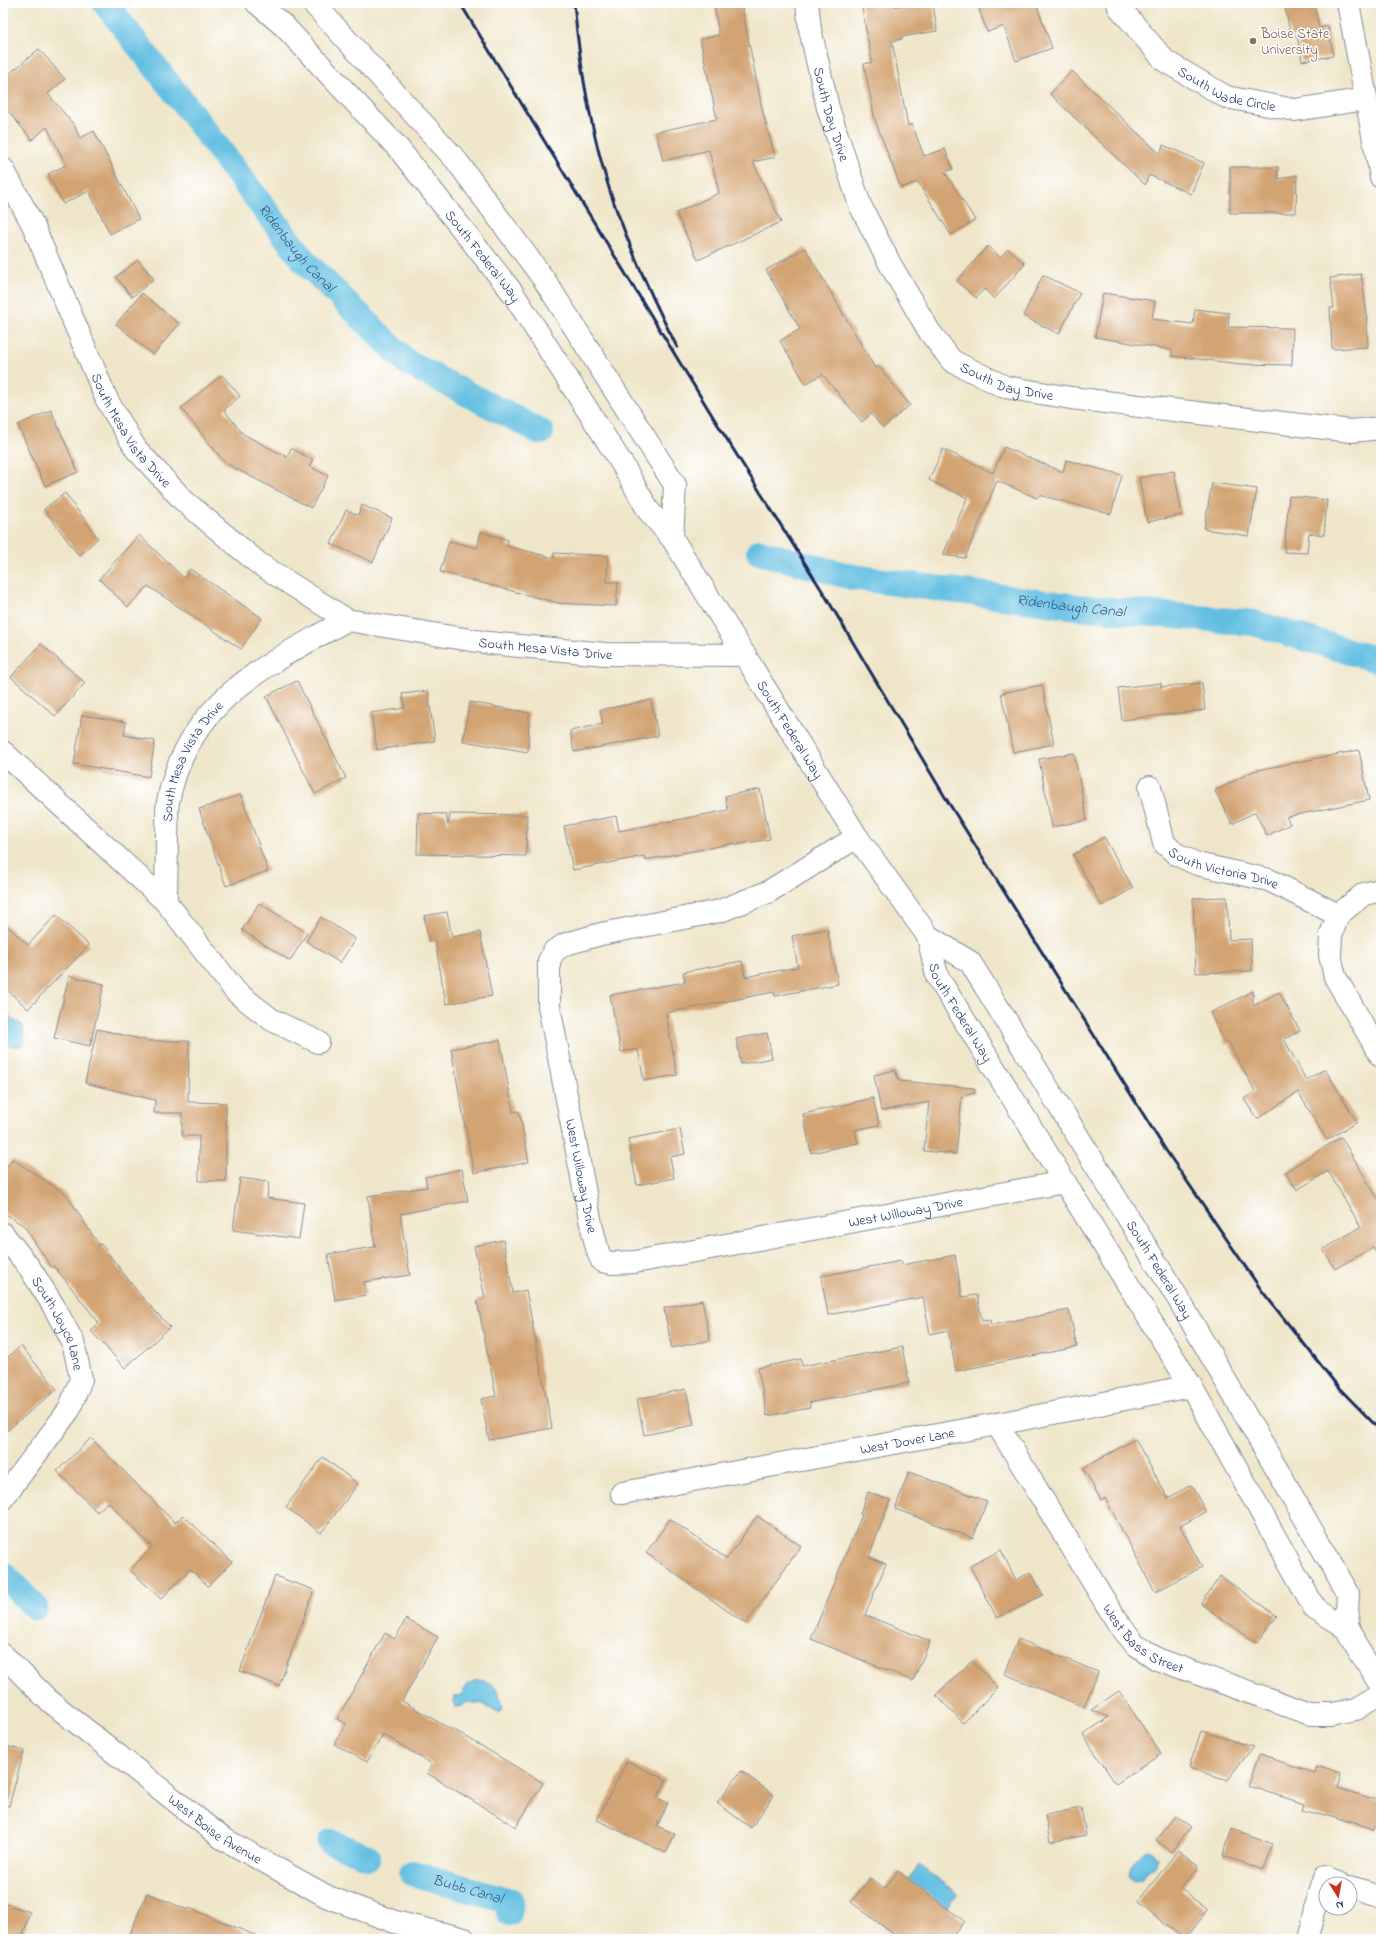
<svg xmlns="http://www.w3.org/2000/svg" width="1384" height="1942" font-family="'Indie Flower',sans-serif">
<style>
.water{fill:#64bfe2;stroke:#4077a0}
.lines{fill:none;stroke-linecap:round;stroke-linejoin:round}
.canal{stroke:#64bfe2;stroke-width:26}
.building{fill:#d3a473}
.minor-casing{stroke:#858a94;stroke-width:24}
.major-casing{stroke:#858a94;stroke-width:24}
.minor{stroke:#fff;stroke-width:22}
.major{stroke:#fff;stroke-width:22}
.rail{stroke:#1b2f5e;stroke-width:3}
.education-dot{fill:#8d6e63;stroke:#fff;stroke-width:1.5}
.labels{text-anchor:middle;stroke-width:3;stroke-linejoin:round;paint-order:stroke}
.education-label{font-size:14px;fill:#785e54;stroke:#fff;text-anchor:start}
.street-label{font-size:14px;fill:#1b2f5e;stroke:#fff}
.water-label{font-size:15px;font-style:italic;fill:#315a86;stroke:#fff}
</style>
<rect width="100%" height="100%" fill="#fff"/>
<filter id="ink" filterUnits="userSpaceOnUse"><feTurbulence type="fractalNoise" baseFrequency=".025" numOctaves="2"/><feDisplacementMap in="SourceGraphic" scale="8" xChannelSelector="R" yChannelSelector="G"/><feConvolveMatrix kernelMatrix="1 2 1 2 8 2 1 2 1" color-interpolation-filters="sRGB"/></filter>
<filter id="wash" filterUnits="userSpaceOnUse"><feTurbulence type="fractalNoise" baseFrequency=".012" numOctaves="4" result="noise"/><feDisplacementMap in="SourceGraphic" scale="16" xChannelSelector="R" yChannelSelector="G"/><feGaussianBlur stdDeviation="0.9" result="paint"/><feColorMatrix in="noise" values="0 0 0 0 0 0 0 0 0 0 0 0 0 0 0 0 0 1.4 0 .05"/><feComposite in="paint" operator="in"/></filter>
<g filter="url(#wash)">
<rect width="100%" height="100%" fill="#efe6c9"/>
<!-- water -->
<g class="water">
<path d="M 3,1002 L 11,1019 L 23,1025 L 25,1041 L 21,1046 L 12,1046 L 6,1044 L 3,1038 Z"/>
<path d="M 477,1680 C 495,1681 500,1692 503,1709 L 498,1713 L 483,1704 L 468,1702 L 461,1706 L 455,1707 L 453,1703 L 454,1697 L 461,1695 L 468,1684 Z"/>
<path d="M 1147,1850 L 1153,1852 L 1157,1858 L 1156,1865 L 1146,1872 L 1141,1879 L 1135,1880 L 1129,1876 C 1130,1863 1136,1857 1147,1850 Z"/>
<path d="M 919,1865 L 958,1893 L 945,1910 L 906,1882 Z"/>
</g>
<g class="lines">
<!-- canal -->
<g class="canal">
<path id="s1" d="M 105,3 L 189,110 L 305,262 L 408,363 L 541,432"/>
<path id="s2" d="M 759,552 L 852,577 L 1077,607 L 1254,623 L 1381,661"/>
<path d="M 3,1574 L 35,1607"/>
<path d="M 330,1842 L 368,1857"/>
<path id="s3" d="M 412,1873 L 511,1901 L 509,1913"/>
</g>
</g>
<g id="blocks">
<!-- building -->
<g class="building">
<path d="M 714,3 L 741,3 L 763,113 L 775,157 L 753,162 L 781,222 L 698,260 L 676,213 L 719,193 L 709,150 L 663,161 L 656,132 L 717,119 L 700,39 L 719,35 Z"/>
<path d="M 861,3 L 895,3 L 895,6 L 918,3 L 933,3 L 937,31 L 901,37 L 902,39 L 892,41 L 908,126 L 912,124 L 924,156 L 945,149 L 953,169 L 945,172 L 975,220 L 951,235 L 918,182 L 901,188 L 875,120 L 864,64 L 872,62 Z"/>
<path d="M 977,3 L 1036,3 L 1052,48 L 1016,61 L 1004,26 L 987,32 Z"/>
<path d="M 1284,3 L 1314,3 L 1319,28 L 1328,26 L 1333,56 L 1302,61 L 1297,35 L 1291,36 Z"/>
<path d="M 39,49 L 65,79 L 48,94 L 74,125 L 80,138 L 94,131 L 139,219 L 110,234 L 89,191 L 63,204 L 48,174 L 66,165 L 47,127 L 32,140 L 3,105 L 3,79 Z"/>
<path d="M 1072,71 L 1160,154 L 1163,145 L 1204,163 L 1191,194 L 1149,175 L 1145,185 L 1050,94 Z"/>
<path d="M 1230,167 L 1278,167 L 1278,179 L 1297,175 L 1296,213 L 1230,213 Z"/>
<path d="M 988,246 L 1000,257 L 1008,249 L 1025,264 L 994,299 L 984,289 L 976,298 L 957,281 Z"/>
<path d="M 805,248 L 875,368 L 878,366 L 910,405 L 883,428 L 871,414 L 862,422 L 822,374 L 806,384 L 780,341 L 800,329 L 766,270 Z"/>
<path d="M 138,260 L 154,279 L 132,297 L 116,277 Z"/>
<path d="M 1361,274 L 1366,308 L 1368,347 L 1332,349 L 1330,308 L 1334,308 L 1330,278 Z"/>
<path d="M 1043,275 L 1080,293 L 1059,334 L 1023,316 Z"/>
<path d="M 142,293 L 179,324 L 153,355 L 116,324 Z"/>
<path d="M 1103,293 L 1155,301 L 1152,319 L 1193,324 L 1195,309 L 1229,313 L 1228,327 L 1293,328 L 1292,365 L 1241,364 L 1172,356 L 1172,350 L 1095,337 Z"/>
<path d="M 222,375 L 240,396 L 224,410 L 243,434 L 287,457 L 291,448 L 313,460 L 309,466 L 328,476 L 311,508 L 225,463 L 181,408 Z"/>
<path d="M 51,410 L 78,472 L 45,486 L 18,425 Z"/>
<path d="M 1004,447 L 1063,472 L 1066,460 L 1122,475 L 1111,514 L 1039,495 L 1037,498 L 997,481 L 965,558 L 943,555 L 967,498 L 929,480 L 943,449 L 993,473 Z"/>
<path d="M 1174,471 L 1182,515 L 1147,522 L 1139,478 Z"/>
<path d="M 1212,483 L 1257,489 L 1249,536 L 1204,529 Z"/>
<path d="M 65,493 L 98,538 L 79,556 L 44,509 Z"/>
<path d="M 1289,496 L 1327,500 L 1324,535 L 1309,533 L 1307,553 L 1284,552 Z"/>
<path d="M 362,505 L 392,518 L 373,562 L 331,544 L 346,510 L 358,515 Z"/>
<path d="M 481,532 L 508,540 L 507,546 L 554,558 L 554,553 L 608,556 L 607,582 L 618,582 L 616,606 L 558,603 L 440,572 L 449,541 L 477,548 Z"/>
<path d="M 139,535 L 184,578 L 190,569 L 262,618 L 241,649 L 148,586 L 128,607 L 99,579 Z"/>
<path d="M 41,644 L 85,683 L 55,716 L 11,677 Z"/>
<path d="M 297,681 L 346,778 L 315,794 L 266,696 Z"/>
<path d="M 1161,683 L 1161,687 L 1202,683 L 1205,710 L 1122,720 L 1118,688 Z"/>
<path d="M 1042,685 L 1054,744 L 1013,752 L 1001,693 Z"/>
<path d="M 428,691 L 435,741 L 377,750 L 371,713 L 405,708 L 402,694 Z"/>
<path d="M 651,700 L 658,736 L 574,752 L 570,731 L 603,724 L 600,710 Z"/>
<path d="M 470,702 L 529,713 L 528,752 L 463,741 Z"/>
<path d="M 82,715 L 126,722 L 124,735 L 155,741 L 149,777 L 74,764 Z"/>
<path d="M 1359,750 L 1369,800 L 1286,817 L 1290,824 L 1267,836 L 1255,812 L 1232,824 L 1215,791 L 1253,771 Z"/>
<path d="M 1074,753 L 1087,820 L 1052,827 L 1039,759 Z"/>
<path d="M 760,789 L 770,839 L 735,845 L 735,843 L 645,860 L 644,856 L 573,870 L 564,826 L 616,816 L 619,831 L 728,810 L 725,796 Z"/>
<path d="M 241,795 L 268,871 L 226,886 L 199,809 Z"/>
<path d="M 418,813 L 446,814 L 448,825 L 450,814 L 527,815 L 526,856 L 417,854 Z"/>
<path d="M 1104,837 L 1133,888 L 1102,906 L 1073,855 Z"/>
<path d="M 1227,897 L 1229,940 L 1251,939 L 1252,971 L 1196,973 L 1193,898 Z"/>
<path d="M 259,903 L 307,933 L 290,961 L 242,930 Z"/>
<path d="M 447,912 L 452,937 L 480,932 L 492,996 L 446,1004 L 435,941 L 429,942 L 424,916 Z"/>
<path d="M 56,915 L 89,945 L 28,1009 L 3,986 L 3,922 L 28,945 Z"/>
<path d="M 321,917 L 355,939 L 340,963 L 306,941 Z"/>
<path d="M 827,929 L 838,984 L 775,996 L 774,992 L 666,1013 L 677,1075 L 644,1081 L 638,1049 L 621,1052 L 610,995 L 685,982 L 683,972 L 742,961 L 745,977 L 798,967 L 792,936 Z"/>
<path d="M 69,976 L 104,984 L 90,1046 L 54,1038 Z"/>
<path d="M 1253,991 L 1253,1006 L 1279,992 L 1300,1031 L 1284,1039 L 1306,1080 L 1325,1069 L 1357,1122 L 1327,1140 L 1298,1092 L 1257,1119 L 1244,1099 L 1255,1091 L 1229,1043 L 1226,1044 L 1210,1013 Z"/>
<path d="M 97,1029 L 149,1041 L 189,1041 L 188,1102 L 226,1103 L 226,1181 L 199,1181 L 199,1136 L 182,1136 L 182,1113 L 154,1113 L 155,1100 L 85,1083 Z"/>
<path d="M 767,1033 L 772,1058 L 741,1064 L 736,1039 Z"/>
<path d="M 500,1040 L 513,1112 L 519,1111 L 529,1162 L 474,1173 L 451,1049 Z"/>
<path d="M 895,1070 L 899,1081 L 974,1088 L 975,1093 L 962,1096 L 956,1154 L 924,1151 L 929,1102 L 881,1111 L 874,1075 Z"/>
<path d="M 873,1098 L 879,1125 L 855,1130 L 858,1143 L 811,1153 L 803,1114 Z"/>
<path d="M 680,1129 L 685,1154 L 670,1157 L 674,1178 L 637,1185 L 628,1139 Z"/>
<path d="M 1341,1137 L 1381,1204 L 1381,1261 L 1373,1247 L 1335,1269 L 1323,1249 L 1361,1227 L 1328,1171 L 1297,1190 L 1285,1172 Z"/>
<path d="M 12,1159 L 66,1194 L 99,1245 L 101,1244 L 141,1296 L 170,1327 L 125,1368 L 91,1331 L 99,1323 L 54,1266 L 52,1268 L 24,1226 L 3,1212 L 3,1173 Z"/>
<path d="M 462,1169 L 468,1201 L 400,1214 L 410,1275 L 364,1282 L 366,1295 L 335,1300 L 328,1254 L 375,1247 L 368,1196 L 427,1187 L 425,1177 Z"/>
<path d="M 240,1178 L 269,1182 L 267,1198 L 304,1203 L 299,1239 L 233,1230 Z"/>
<path d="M 503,1240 L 513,1293 L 526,1290 L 552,1428 L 489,1440 L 481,1399 L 496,1396 L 477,1300 L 485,1298 L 474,1246 Z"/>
<path d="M 955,1255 L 962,1297 L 977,1295 L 982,1321 L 990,1320 L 991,1325 L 1069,1310 L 1077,1347 L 956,1371 L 948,1330 L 930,1334 L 923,1297 L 828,1315 L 821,1276 L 901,1261 L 902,1265 Z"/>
<path d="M 702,1300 L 710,1340 L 672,1348 L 664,1308 Z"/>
<path d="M 21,1346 L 57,1389 L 3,1434 L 3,1361 Z"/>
<path d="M 902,1347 L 909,1383 L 809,1403 L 810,1408 L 767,1416 L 758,1368 L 801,1359 L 802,1366 Z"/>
<path d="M 686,1389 L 694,1425 L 644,1435 L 637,1399 Z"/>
<path d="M 91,1438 L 175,1523 L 183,1515 L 232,1562 L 208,1586 L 190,1569 L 161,1599 L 130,1570 L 152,1547 L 108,1502 L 97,1512 L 57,1471 Z"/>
<path d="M 1135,1439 L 1168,1498 L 1191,1485 L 1206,1512 L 1180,1526 L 1202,1567 L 1155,1592 L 1105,1498 L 1101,1500 L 1083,1468 Z"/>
<path d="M 323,1457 L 358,1484 L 321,1533 L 286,1507 Z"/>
<path d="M 909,1472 L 987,1501 L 973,1538 L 895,1509 Z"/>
<path d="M 868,1492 L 890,1500 L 869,1557 L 886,1564 L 865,1615 L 930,1641 L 913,1681 L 811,1639 L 862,1515 L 860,1514 Z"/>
<path d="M 757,1516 L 801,1546 L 746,1624 L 646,1553 L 670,1519 L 727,1559 Z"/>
<path d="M 1001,1550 L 1016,1580 L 1031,1572 L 1043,1595 L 997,1618 L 970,1566 Z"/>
<path d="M 275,1576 L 314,1590 L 279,1686 L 240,1671 Z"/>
<path d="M 1220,1576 L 1277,1616 L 1257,1643 L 1201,1604 Z"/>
<path d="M 406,1619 L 438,1637 L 402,1701 L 452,1730 L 453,1729 L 543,1783 L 516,1827 L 427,1773 L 432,1764 L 383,1734 L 367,1762 L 334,1744 L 346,1724 L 337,1719 L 385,1633 L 395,1639 Z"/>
<path d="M 1018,1639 L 1098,1672 L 1084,1707 L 1005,1674 Z"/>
<path d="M 972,1661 L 998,1688 L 963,1723 L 936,1695 Z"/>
<path d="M 1119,1691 L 1161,1754 L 1116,1784 L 1083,1735 L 1109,1717 L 1091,1710 Z"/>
<path d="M 1201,1731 L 1253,1747 L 1228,1780 L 1189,1768 Z"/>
<path d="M 3,1745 L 24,1751 L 9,1806 L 3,1805 Z"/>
<path d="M 1259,1755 L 1314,1772 L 1316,1766 L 1340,1773 L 1336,1787 L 1381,1800 L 1381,1815 L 1376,1831 L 1303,1810 L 1305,1804 L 1248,1786 Z"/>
<path d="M 627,1761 L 666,1780 L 657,1798 L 668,1803 L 657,1826 L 675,1834 L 666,1853 L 597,1820 Z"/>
<path d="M 741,1771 L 774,1795 L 751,1828 L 717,1803 Z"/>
<path d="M 1081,1808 L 1086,1835 L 1050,1842 L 1045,1815 Z"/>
<path d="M 1175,1816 L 1191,1828 L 1171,1852 L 1156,1840 Z"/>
<path d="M 1232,1829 L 1273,1844 L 1263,1870 L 1223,1856 Z"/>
<path d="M 1178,1850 L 1199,1866 L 1181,1889 L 1208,1910 L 1185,1939 L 1137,1903 Z"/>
<path d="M 898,1871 L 964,1921 L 951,1939 L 900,1939 L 851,1902 L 870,1878 L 884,1889 Z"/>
<path d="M 147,1893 L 188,1910 L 189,1908 L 264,1939 L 128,1939 Z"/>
<path d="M 3,1903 L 30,1912 L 22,1939 L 3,1933 Z"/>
</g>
</g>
</g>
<g filter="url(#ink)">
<use href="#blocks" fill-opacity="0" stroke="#858a94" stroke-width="1"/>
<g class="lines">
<defs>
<g id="minor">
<path id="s4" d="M 807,3 L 810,29 L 828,108 L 860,205 L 890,264 L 929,331 L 952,361 L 1005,387 L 1071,398 L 1351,431 L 1381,428"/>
<path id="s5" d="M 1118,3 L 1119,7 L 1165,61 L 1226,97 L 1295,110 L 1366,99"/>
<path d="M 1348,3 L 1381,177"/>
<path id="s6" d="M 3,169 L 33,225 L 107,400 L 136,449 L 183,500 L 258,563 L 347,620 L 489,643 L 605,654 L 745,655"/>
<path d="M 3,752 L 166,902 L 236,992 L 272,1020 L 318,1042"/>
<path id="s7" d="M 1150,787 L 1164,843 L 1176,854 L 1197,864 L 1269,880 L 1338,915"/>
<path id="s8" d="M 857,837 L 768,892 L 720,911 L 601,934 L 566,944 L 554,951 L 549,961 L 549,1006 L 591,1224 L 598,1252 L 602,1261 L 612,1263 L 635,1262 L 1064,1182"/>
<path d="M 1381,890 L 1364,894 L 1338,915 L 1331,935 L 1330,955 L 1335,977 L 1381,1056"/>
<path id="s9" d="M 166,902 C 166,880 167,858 167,835 C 168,825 166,813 168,802 C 187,701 266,665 347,620"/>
<path id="s10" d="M 3,1234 L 29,1267 L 53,1305 L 73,1342 L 81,1379 L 69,1410 L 3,1498"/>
<path id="s11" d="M 997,1424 L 1118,1623 L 1135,1644 L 1157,1659 L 1310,1714 L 1331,1714 L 1356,1709 L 1381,1694"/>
<path id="s12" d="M 622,1493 L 997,1424 L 1191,1386"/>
<path id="s13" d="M 3,1655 L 47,1699 L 222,1838 L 328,1897 L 395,1922 L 464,1939"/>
<path d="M 1350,1887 L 1381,1897"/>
<path d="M 1306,1939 L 1324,1878 L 1341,1884"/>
</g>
<g id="major">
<path id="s14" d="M 257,3 L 284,26 L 399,149 L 512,292 L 624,467 L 648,510 L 672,538 L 857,837 L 928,936 L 970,962 L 1179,1300 L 1348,1593 L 1346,1628"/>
<path d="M 313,3 L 456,160 L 545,281 L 675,485 L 672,538"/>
<path id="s15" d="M 928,936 L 937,976 L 1191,1386 L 1315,1609 L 1346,1628 L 1381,1685"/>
</g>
</defs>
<!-- minor casing -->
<use href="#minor" class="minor-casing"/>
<!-- major casing -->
<use href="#major" class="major-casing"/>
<!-- minor -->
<use href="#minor" class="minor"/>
<!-- major -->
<use href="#major" class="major"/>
<!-- rail -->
<g class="rail">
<path d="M 460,3 L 718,425 L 826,597 L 945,797 L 1165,1149 L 1262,1291 L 1339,1388 L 1381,1431"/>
<path d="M 574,3 C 580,71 594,150 618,214 C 635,260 655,304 677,347"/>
</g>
</g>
</g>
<!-- markers -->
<circle class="education-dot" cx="1253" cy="41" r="4"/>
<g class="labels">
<!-- education labels -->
<g class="education-label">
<text x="1261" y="38">Boise State<tspan x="1261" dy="16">University</tspan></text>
</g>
<!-- street labels -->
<g class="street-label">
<text dy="5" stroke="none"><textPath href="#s5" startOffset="144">South Wade Circle</textPath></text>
<text dy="5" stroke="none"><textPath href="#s4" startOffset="114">South Day Drive</textPath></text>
<text dy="5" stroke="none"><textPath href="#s14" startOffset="340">South Federal Way</textPath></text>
<text dy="5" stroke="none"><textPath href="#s4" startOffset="450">South Day Drive</textPath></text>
<text dy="5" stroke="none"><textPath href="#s6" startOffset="292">South Mesa Vista Drive</textPath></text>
<text dy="5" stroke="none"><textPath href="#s6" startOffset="784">South Mesa Vista Drive</textPath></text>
<text dy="5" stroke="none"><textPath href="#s14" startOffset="905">South Federal Way</textPath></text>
<text dy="5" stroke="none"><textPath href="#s9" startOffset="147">South Mesa Vista Drive</textPath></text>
<text dy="5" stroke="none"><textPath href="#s7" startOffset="124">South Victoria Drive</textPath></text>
<text dy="5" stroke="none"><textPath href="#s15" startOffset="84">South Federal Way</textPath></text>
<text dy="5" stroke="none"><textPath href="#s8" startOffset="557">West Willoway Drive</textPath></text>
<text dy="5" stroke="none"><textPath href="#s8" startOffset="953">West Willoway Drive</textPath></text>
<text dy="5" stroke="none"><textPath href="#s14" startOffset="1564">South Federal Way</textPath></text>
<text dy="5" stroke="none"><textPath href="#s10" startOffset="106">South Joyce Lane</textPath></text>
<text dy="5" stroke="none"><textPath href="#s12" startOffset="290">West Dover Lane</textPath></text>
<text dy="5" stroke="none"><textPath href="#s11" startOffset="263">West Bass Street</textPath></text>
<text dy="5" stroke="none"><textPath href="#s13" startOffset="275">West Boise Avenue</textPath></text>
</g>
<!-- water labels -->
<g class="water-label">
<text dy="5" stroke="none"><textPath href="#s1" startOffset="311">Ridenbaugh Canal</textPath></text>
<text dy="5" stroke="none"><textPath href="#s2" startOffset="317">Ridenbaugh Canal</textPath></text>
<text dy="5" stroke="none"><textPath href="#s3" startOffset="58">Bubb Canal</textPath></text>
</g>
</g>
<!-- margin -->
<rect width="1384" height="1942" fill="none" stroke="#fff" stroke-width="16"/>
<!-- north arrow -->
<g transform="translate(1338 1896) rotate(169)"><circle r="19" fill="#ffffff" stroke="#a4acbf"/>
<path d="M0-3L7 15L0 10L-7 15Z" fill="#c8321e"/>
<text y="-6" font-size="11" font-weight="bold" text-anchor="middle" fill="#1b2f5e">N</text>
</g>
</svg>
